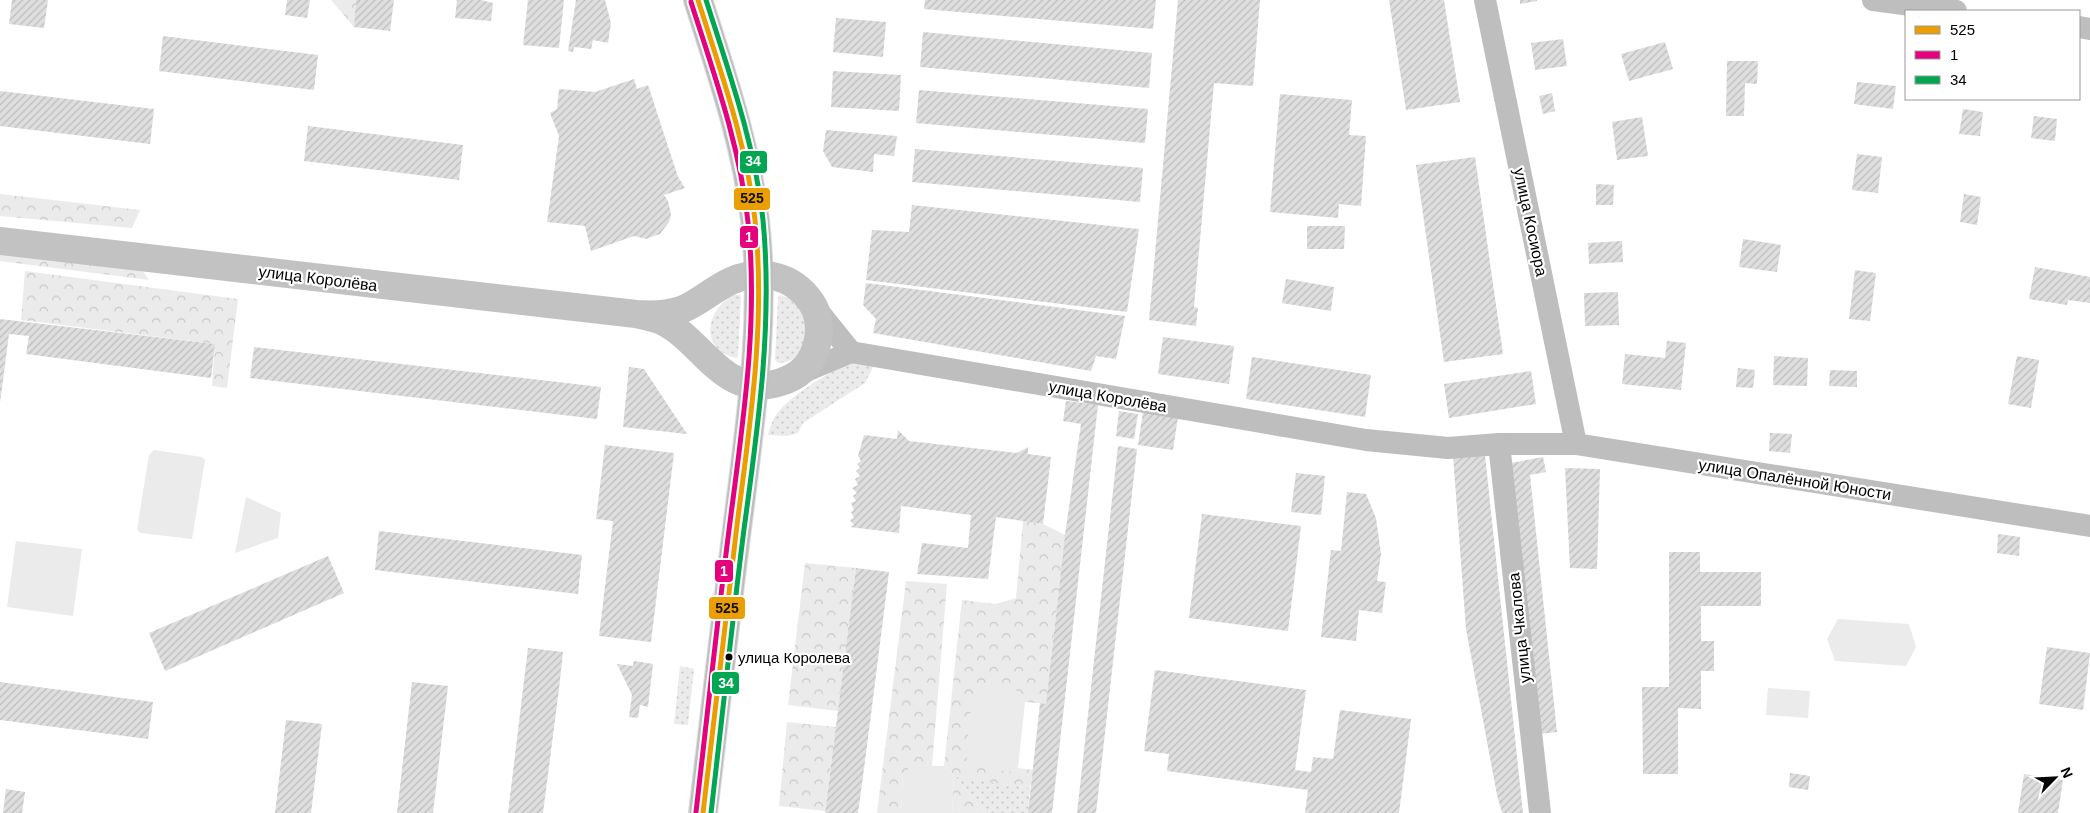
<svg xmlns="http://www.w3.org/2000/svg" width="2090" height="813" font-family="Helvetica,sans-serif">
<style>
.grass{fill:url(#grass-dots)}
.forest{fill:url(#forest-crowns)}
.green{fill:#ebebeb}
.building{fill:url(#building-hatch)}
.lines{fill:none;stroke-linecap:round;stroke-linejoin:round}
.primary-casing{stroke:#dbdbdb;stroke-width:30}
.minor{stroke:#bebebe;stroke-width:22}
.secondary{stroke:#c2c2c2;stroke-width:28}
.primary{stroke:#bebebe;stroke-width:28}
.bus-1-casing{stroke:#fff;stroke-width:9}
.bus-2-casing{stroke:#fff;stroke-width:9}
.bus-3-casing{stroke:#fff;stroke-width:9}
.bus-1{stroke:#eb9e00;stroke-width:5}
.bus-2{stroke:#e5007d;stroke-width:5}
.bus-3{stroke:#00a651;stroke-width:5}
.bus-dot{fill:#000;stroke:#fff;stroke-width:2}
.labels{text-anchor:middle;stroke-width:4.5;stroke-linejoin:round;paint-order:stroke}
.bus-label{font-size:15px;fill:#000;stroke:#fff;text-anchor:start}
.street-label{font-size:16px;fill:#000;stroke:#fff}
.line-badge{stroke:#fff;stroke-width:2}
.badge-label{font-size:14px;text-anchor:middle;font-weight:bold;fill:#fff}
.pale-badge-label{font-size:14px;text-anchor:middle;font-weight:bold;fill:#111}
</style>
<defs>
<pattern id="grass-dots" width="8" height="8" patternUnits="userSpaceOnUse" patternTransform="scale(1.25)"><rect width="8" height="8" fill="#ebebeb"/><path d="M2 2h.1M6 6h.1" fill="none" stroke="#c8c8c8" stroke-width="1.8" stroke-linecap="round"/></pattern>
<pattern id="forest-crowns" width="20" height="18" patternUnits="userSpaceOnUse" patternTransform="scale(1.25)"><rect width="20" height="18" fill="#ebebeb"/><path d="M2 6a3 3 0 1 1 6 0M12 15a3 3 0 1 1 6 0" fill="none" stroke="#c8c8c8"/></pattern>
<pattern id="building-hatch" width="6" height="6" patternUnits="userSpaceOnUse" patternTransform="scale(1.25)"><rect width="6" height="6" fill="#dedede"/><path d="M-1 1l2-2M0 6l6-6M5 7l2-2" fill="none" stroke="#bdbdbd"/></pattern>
</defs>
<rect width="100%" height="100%" fill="#fff"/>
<!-- grass -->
<g class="grass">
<path d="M 734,295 L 740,295 L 741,297 L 738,356 L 736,358 C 699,350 705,310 734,295 Z"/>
<path d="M 781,295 C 814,306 816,362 778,363 L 775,360 L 778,297 Z"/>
<path d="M 855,361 L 875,363 L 865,383 L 803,423 L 798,433 L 787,436 L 768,435 C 770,427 773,418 779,411 C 792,395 836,367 855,361 Z"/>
<path d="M 680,666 L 694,669 L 688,725 L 674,724 Z"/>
<path d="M 954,776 L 1030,788 L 1028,813 L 985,813 Z"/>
</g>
<!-- forest -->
<g class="forest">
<path d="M 331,0 L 356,0 L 354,27 Z"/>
<path d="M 0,194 L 140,210 L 132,228 L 0,216 Z"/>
<path d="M 0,249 L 142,270 L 149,280 L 0,261 Z"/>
<path d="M 25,271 L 238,299 L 227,388 L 212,386 L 215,344 L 21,320 Z"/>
<path d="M 1023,521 L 1043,524 L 1065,535 L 1046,704 L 1025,702 L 1019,691 L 1012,772 L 1018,768 L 1033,770 L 1030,788 L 955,777 L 985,813 L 952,813 L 954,776 L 944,766 L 962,600 L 996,604 L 1016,598 Z"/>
<path d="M 805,563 L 856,568 L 838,711 L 788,705 Z"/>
<path d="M 906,581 L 947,584 L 932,766 L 913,765 L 903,774 L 901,813 L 877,813 Z"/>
<path d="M 787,722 L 836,727 L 825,811 L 779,806 Z"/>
</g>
<!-- green -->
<g class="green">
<path d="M 154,450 L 202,457 L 205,460 L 192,539 L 140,533 L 137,529 L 149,455 Z"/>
<path d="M 246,497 L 281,513 L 278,538 L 235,553 Z"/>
<path d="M 16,541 L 82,549 L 73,616 L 7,607 Z"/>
<path d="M 1838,619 L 1909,624 L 1916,647 L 1906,666 L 1835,661 L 1827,639 Z"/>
<path d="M 982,687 L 1019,691 L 1025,702 L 1018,768 L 1012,772 L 971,766 L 966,756 L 972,695 Z"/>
<path d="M 1768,688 L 1810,691 L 1808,718 L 1766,715 Z"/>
<path d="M 912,765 L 944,766 L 954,776 L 952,813 L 901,813 L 903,774 Z"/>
</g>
<!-- building -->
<g class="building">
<path d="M 12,0 L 48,0 L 44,28 L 9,24 Z"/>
<path d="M 287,0 L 310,0 L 307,18 L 285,15 Z"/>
<path d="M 356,0 L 394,0 L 390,31 L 354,27 Z"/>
<path d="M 457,0 L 481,0 L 493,3 L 491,21 L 455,18 Z"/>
<path d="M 528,0 L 564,0 L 559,48 L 523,45 Z"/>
<path d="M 576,0 L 605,0 L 611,23 L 608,43 L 593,40 L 591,49 L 574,47 L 573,52 L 568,51 Z"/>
<path d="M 925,0 L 1156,0 L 1153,29 L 924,9 Z"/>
<path d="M 1178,0 L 1260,0 L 1253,86 L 1214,83 L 1194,307 L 1198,308 L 1196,326 L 1149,320 Z"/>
<path d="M 1389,0 L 1444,0 L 1460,102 L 1406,110 Z"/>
<path d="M 1520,0 L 1537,0 L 1537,1 L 1520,4 Z"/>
<path d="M 836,18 L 886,22 L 883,57 L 833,52 Z"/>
<path d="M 923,32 L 1152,53 L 1149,88 L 920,67 Z"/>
<path d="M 163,36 L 318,55 L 314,90 L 159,71 Z"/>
<path d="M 1563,39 L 1567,66 L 1535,70 L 1531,43 Z"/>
<path d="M 1665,42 L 1673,69 L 1629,81 L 1621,54 Z"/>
<path d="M 1727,61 L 1758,61 L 1757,84 L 1745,83 L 1744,116 L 1726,116 Z"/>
<path d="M 833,71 L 901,75 L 899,111 L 831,107 Z"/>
<path d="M 634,79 L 637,89 L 648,85 L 678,177 L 685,188 L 664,195 L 668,201 L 671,214 L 669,222 L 660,234 L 646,239 L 634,236 L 591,251 L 585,226 L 547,222 L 559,136 L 550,113 L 557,109 L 559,89 L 595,92 Z"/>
<path d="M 1857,82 L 1896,86 L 1893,109 L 1854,104 Z"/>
<path d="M 919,90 L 1148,109 L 1145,143 L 916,123 Z"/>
<path d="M 0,91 L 154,109 L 150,144 L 0,126 Z"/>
<path d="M 1552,93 L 1555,111 L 1543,114 L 1539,96 Z"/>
<path d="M 1280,94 L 1352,100 L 1349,135 L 1366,136 L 1361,206 L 1339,204 L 1338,218 L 1270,212 Z"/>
<path d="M 1963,109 L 1983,112 L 1980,136 L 1959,134 Z"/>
<path d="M 2034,116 L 2057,119 L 2055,141 L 2031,138 Z"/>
<path d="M 1642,117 L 1648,156 L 1617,160 L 1612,122 Z"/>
<path d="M 308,126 L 463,145 L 459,180 L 304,161 Z"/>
<path d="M 826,130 L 897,136 L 894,156 L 874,154 L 873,172 L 832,167 L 823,151 Z"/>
<path d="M 915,149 L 1143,168 L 1140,202 L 912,182 Z"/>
<path d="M 1857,154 L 1882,157 L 1878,193 L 1852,190 Z"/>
<path d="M 1475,157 L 1503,354 L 1444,362 L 1416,165 Z"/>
<path d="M 1596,184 L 1614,185 L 1613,205 L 1596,205 Z"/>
<path d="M 1964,194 L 1981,197 L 1977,225 L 1960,222 Z"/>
<path d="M 912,205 L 1139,229 L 1127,312 L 866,280 L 872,230 L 909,232 Z"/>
<path d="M 1307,226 L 1345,226 L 1344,249 L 1307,249 Z"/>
<path d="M 1743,239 L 1781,245 L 1777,272 L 1739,267 Z"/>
<path d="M 1622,241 L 1623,262 L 1589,264 L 1588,243 Z"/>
<path d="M 2035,267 L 2090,277 L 2090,303 L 2068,300 L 2067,305 L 2029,299 Z"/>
<path d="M 1855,270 L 1876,273 L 1870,321 L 1849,319 Z"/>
<path d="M 1286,279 L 1334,287 L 1331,311 L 1282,303 Z"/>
<path d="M 866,283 L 1125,316 L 1116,359 L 1096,356 L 1091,371 L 873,333 L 876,319 L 863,305 Z"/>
<path d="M 1618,292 L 1619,325 L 1585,326 L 1584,293 Z"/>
<path d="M 0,319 L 215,344 L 211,378 L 26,354 L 29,336 L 9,334 L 0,403 Z"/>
<path d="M 1163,337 L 1234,346 L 1229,384 L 1158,374 Z"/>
<path d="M 1667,341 L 1686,343 L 1681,390 L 1622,384 L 1625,354 L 1665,358 Z"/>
<path d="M 254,347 L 601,387 L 597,419 L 250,378 Z"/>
<path d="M 1774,356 L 1808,358 L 1807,386 L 1773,385 Z"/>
<path d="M 2017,356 L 2039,360 L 2031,408 L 2008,404 Z"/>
<path d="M 1252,357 L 1371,375 L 1365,417 L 1246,399 Z"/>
<path d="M 629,367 L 644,369 L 687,434 L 623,427 Z"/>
<path d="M 1738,368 L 1755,370 L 1753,388 L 1736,387 Z"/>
<path d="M 1830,370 L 1857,371 L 1857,387 L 1829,386 Z"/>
<path d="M 1531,371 L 1536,404 L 1449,418 L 1444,384 Z"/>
<path d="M 1066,401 L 1098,405 L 1052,813 L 1028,813 L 1040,703 L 1046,704 L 1065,535 L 1081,424 L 1063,421 Z"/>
<path d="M 1119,411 L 1138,414 L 1134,439 L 1116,436 Z"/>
<path d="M 1143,412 L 1178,417 L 1173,450 L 1138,445 Z"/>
<path d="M 898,430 L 909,441 L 1017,453 L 1028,447 L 1028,454 L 1051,457 L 1043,524 L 996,517 L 988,579 L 917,574 L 922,543 L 968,548 L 971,515 L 901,506 L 899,533 L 850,527 L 854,525 L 850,520 L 854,518 L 851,512 L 854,510 L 851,503 L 856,501 L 853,496 L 857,493 L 852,488 L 858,485 L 855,479 L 860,476 L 856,471 L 860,468 L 857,464 L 861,461 L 858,456 L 864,435 L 897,439 Z"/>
<path d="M 1770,433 L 1792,434 L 1790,453 L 1769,451 Z"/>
<path d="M 605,445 L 674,453 L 651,642 L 599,636 L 613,521 L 596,519 Z"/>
<path d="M 1118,446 L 1137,449 L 1096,813 L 1077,813 Z"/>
<path d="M 1453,455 L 1485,455 L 1523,813 L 1502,813 L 1497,795 L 1466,629 Z"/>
<path d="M 1543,457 L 1546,472 L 1530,475 L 1557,732 L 1540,734 L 1511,463 Z"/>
<path d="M 1565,468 L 1600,469 L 1597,569 L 1570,568 Z"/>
<path d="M 1296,473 L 1325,476 L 1321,515 L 1291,512 Z"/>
<path d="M 1347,492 L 1366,494 L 1376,518 L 1381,554 L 1377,581 L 1386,582 L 1382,613 L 1359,610 L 1356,641 L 1321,637 L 1331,550 L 1341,551 Z"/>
<path d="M 1202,514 L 1301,526 L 1288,631 L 1189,618 Z"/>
<path d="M 379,531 L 582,555 L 578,594 L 375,570 Z"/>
<path d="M 1998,534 L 2020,537 L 2019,556 L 1997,553 Z"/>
<path d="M 1669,552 L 1700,552 L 1700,572 L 1761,572 L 1761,606 L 1701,606 L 1701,641 L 1714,641 L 1714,671 L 1701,671 L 1701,709 L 1678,708 L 1678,774 L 1643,774 L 1642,687 L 1669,687 Z"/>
<path d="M 328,556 L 344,593 L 165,671 L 149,633 Z"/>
<path d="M 856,568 L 889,572 L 867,746 L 858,813 L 825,813 Z"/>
<path d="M 2047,647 L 2090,653 L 2083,710 L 2039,704 Z"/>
<path d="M 528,648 L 563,652 L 559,689 L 543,813 L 508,813 Z"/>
<path d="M 634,661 L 653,664 L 648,707 L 640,705 L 638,718 L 629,717 L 632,695 L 617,664 L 633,666 Z"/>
<path d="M 1155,670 L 1306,690 L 1295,770 L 1311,772 L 1313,757 L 1333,759 L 1340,710 L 1411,719 L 1399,813 L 1305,813 L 1308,790 L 1167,771 L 1169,754 L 1144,751 Z"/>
<path d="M 0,682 L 153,702 L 148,739 L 0,720 Z"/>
<path d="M 412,682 L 448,686 L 433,813 L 397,813 Z"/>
<path d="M 286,720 L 322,724 L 311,813 L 275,813 Z"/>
<path d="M 1790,773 L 1810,776 L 1808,790 L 1789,787 Z"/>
<path d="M 2024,774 L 2063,780 L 2058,813 L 2018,813 Z"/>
<path d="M 6,789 L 25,792 L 22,813 L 3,813 Z"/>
</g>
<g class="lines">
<defs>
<path id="primary" d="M 698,0 C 721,72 746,144 755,220 C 766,318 751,416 739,513 C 726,613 715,713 703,813"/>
</defs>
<!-- primary casing -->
<use href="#primary" class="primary-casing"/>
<!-- minor -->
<g class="minor">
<path d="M 1485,0 L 1576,444"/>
<path d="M 1873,0 L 1956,11"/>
<path d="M 2079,27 L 2090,29"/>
<path d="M 814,306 L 851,352"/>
<path d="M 851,352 L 1366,440 L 1448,448 L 1499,444 L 1576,444 L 2090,526"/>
<path d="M 797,375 L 851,352"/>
<path d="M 1499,444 L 1540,813"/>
</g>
<!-- secondary -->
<path class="secondary" d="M 0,241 L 636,314 C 652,315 667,315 681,310 C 699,303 713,289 731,281 C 760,268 793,275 811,302 C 821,316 821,337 814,353 C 808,368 797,377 781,382 C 724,401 704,341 662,321 C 654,318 644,316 636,314"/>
<!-- primary -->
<use href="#primary" class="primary"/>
<defs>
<path id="bus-1" d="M 698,0 C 721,72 747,145 755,220 C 766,322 750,424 737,525 C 725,621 714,717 703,813"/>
<path id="bus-2" d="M 691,2 C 714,74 740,146 748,222 C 759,324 742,428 729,530 C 717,624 707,718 696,812"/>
<path id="bus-3" d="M 706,0 C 729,72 755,145 763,220 C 773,323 758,427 744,529 C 732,624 722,718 711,813"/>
</defs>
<!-- bus-1 casing -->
<use href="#bus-1" class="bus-1-casing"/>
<!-- bus-2 casing -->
<use href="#bus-2" class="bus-2-casing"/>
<!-- bus-3 casing -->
<use href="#bus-3" class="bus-3-casing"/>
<!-- bus-1 -->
<use href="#bus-1" class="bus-1"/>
<!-- bus-2 -->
<use href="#bus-2" class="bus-2"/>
<!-- bus-3 -->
<use href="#bus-3" class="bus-3"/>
</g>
<!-- markers -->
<circle class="bus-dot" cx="729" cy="657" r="4.5"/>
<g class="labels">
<!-- bus labels -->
<g class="bus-label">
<text x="738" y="663">улица Королева</text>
</g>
<!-- street labels -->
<g class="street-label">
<text transform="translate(1531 222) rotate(78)" y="6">улица Косиора</text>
<text transform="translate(318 278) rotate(7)" y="6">улица Королёва</text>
<text transform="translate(1108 396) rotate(10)" y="6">улица Королёва</text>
<text transform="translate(1795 479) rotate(9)" y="6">улица Опалённой Юности</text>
<text transform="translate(1519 628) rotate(-96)" y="6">улица Чкалова</text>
</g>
</g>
<g class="line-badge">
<rect x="739" y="150" width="29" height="24" rx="5" fill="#00a651"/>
<rect x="733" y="187" width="38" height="24" rx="5" fill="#eb9e00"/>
<rect x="739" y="225" width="20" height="24" rx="5" fill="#e5007d"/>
<rect x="714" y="559" width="20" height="24" rx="5" fill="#e5007d"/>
<rect x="708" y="596" width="38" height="24" rx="5" fill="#eb9e00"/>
<rect x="711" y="671" width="29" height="24" rx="5" fill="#00a651"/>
</g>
<g class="badge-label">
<text x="753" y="166">34</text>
<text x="749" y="242">1</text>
<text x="724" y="576">1</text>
<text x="726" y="688">34</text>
</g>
<g class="pale-badge-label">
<text x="752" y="203">525</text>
<text x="727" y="613">525</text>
</g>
<!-- legend -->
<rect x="1905" y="10" width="175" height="90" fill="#ffffff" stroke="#999999"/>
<rect x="1915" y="26" width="25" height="8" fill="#eb9e00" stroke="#999999"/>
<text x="1950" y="35" font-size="15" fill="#000000">525</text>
<rect x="1915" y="51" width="25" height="8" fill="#e5007d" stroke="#999999"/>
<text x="1950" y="60" font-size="15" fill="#000000">1</text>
<rect x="1915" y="76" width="25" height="8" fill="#00a651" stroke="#999999"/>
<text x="1950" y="85" font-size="15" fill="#000000">34</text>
<!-- north arrow -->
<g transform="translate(2055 778) rotate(66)" stroke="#ffffff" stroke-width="4" paint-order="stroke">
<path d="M0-4L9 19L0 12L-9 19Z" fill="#000000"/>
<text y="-8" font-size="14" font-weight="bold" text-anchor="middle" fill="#000000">N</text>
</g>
</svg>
